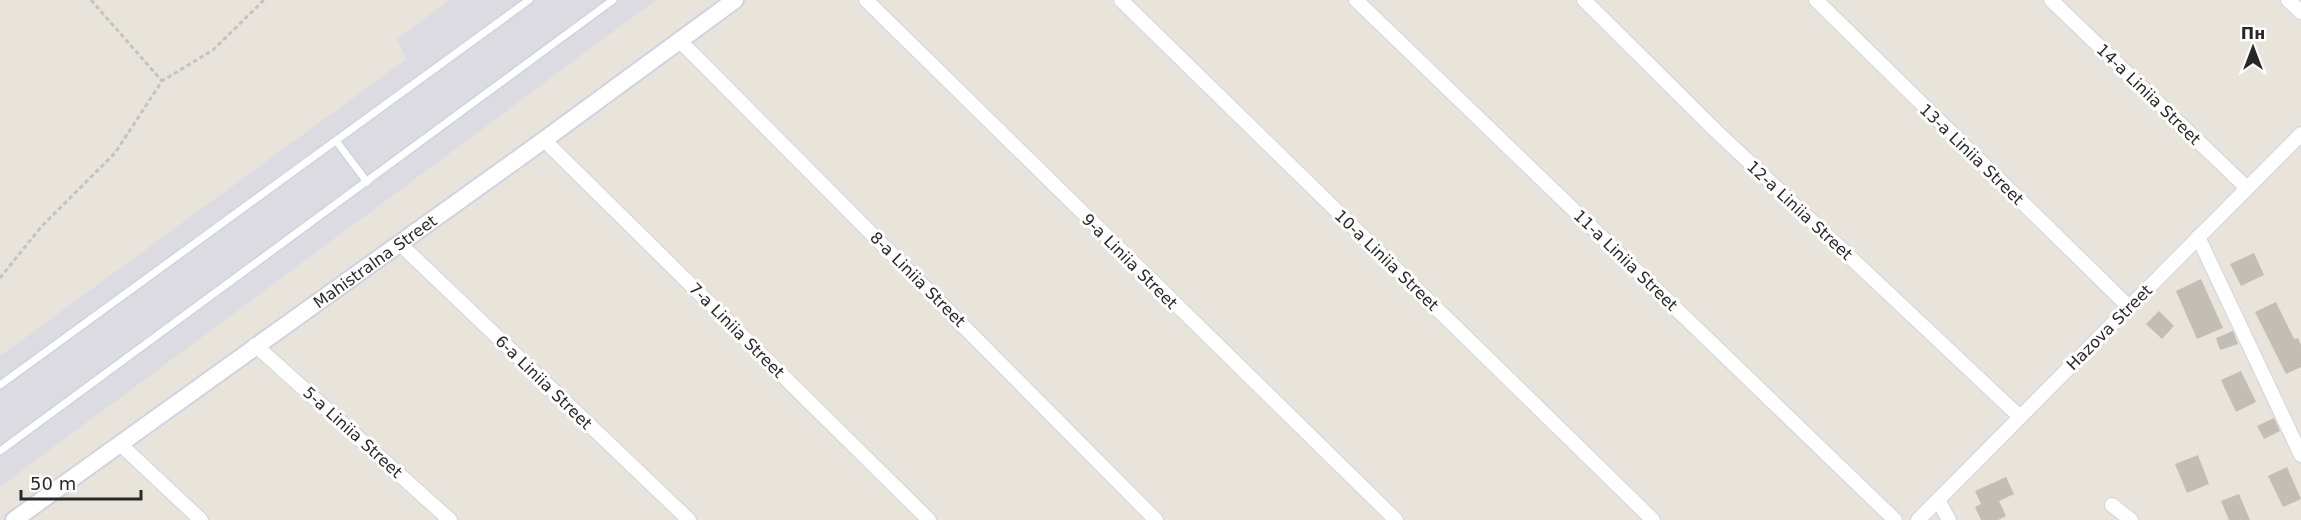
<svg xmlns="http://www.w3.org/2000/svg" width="2301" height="520" font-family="'DejaVu Sans',sans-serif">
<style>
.industrial{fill:#dddbe2}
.building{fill:#c2beb6}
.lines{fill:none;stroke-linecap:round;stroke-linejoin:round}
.service-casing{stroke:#d0d2e0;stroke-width:10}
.minor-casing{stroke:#d0d2e0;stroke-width:16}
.tertiary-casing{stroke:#d0d2e0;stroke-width:20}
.path{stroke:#c3c3c3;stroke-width:3;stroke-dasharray:4.5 3;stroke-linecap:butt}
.service{stroke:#fff;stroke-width:7}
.minor{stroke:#fff;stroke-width:14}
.tertiary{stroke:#fff;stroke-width:16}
.labels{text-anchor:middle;stroke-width:6;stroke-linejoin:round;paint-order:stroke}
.street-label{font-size:16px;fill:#282828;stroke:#fff}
</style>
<rect width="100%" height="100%" fill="#e9e4db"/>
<!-- industrial -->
<path class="industrial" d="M 449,0 L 656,0 L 0,487 L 0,356 L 406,59 L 397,39 Z"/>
<!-- building -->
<g class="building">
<path d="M 2254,253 L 2264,275 L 2241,286 L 2230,264 Z"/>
<path d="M 2201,279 L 2223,328 L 2197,339 L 2176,291 Z"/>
<path d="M 2276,302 L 2294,339 L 2298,338 L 2301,345 L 2301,367 L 2286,374 L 2255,312 Z"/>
<path d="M 2159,311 L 2174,326 L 2162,339 L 2146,324 Z"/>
<path d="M 2233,331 L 2238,344 L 2220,350 L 2216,338 Z"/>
<path d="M 2241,371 L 2256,402 L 2236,412 L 2221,380 Z"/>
<path d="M 2274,418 L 2280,431 L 2264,439 L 2257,426 Z"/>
<path d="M 2198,455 L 2209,484 L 2187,493 L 2175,464 Z"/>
<path d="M 2287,467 L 2301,499 L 2283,507 L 2268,476 Z"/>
<path d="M 2006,477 L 2014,494 L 1999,501 L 2006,516 L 1998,520 L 1981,520 L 1975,507 L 1981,504 L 1975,491 Z"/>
<path d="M 2239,494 L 2250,520 L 2229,520 L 2221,501 Z"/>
</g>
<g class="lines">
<defs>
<g id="service">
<path d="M 337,142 L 367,182"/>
<path d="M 0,385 L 529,0"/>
<path d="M 0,451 L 613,0"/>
</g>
<g id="minor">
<path d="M 866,0 L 1396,520"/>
<path d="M 1121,0 L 1653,520"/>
<path d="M 1356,0 L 1895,520"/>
<path d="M 1584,0 L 1716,131 L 2020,417"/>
<path d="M 1816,0 L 2129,307"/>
<path d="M 2051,0 L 2247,188"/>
<path d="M 2288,0 L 2301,12"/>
<path d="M 679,40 L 1156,520"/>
<path d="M 544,140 L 929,520"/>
<path d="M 2198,237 L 2301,455"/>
<path d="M 400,244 L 689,520"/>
<path d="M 255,345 L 450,520"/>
<path d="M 120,444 L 201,520"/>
<path d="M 1938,500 L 1949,520"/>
<path d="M 2112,505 L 2131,520"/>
<path d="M 1918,520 L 2301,134"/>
</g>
<g id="tertiary">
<path id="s1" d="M 14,520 L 544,140 L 735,0"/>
</g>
</defs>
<!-- service casing -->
<use href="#service" class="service-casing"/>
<!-- minor casing -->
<use href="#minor" class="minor-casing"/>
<!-- tertiary casing -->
<use href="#tertiary" class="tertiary-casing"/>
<!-- path -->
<g class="path">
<path d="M 91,0 L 162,81"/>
<path d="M 0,278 L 41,227 L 115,153 L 162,81 L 213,50 L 264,0"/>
</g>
<!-- service -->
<use href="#service" class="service"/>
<!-- minor -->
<use href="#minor" class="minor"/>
<!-- tertiary -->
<use href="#tertiary" class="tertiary"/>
</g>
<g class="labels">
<!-- street labels -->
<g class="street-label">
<text transform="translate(2149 94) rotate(44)" y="6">14-a Liniia Street</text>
<text transform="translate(1972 154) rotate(44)" y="6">13-a Liniia Street</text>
<text transform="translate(1800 210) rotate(43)" y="6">12-a Liniia Street</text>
<text transform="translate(1387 260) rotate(44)" y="6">10-a Liniia Street</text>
<text transform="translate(1626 260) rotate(44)" y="6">11-a Liniia Street</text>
<text dy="6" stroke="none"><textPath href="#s1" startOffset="444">Mahistralna Street</textPath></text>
<text transform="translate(1130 261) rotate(45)" y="6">9-a Liniia Street</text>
<text transform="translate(918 279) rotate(45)" y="6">8-a Liniia Street</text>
<text transform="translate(2109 327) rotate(-45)" y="6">Hazova Street</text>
<text transform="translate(737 330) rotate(45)" y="6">7-a Liniia Street</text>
<text transform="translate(544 382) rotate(44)" y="6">6-a Liniia Street</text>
<text transform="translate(353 432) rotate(42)" y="6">5-a Liniia Street</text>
</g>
</g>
<!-- north arrow -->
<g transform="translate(2253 48)" stroke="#ffffff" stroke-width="4.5" paint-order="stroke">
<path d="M0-4.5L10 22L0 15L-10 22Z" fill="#282828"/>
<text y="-9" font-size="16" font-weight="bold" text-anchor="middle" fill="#282828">Пн</text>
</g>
<!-- scale -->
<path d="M21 490v9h120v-9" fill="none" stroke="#282828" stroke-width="3"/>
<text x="30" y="490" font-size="18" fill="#282828" stroke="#ffffff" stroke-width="4.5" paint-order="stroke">50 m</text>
</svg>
